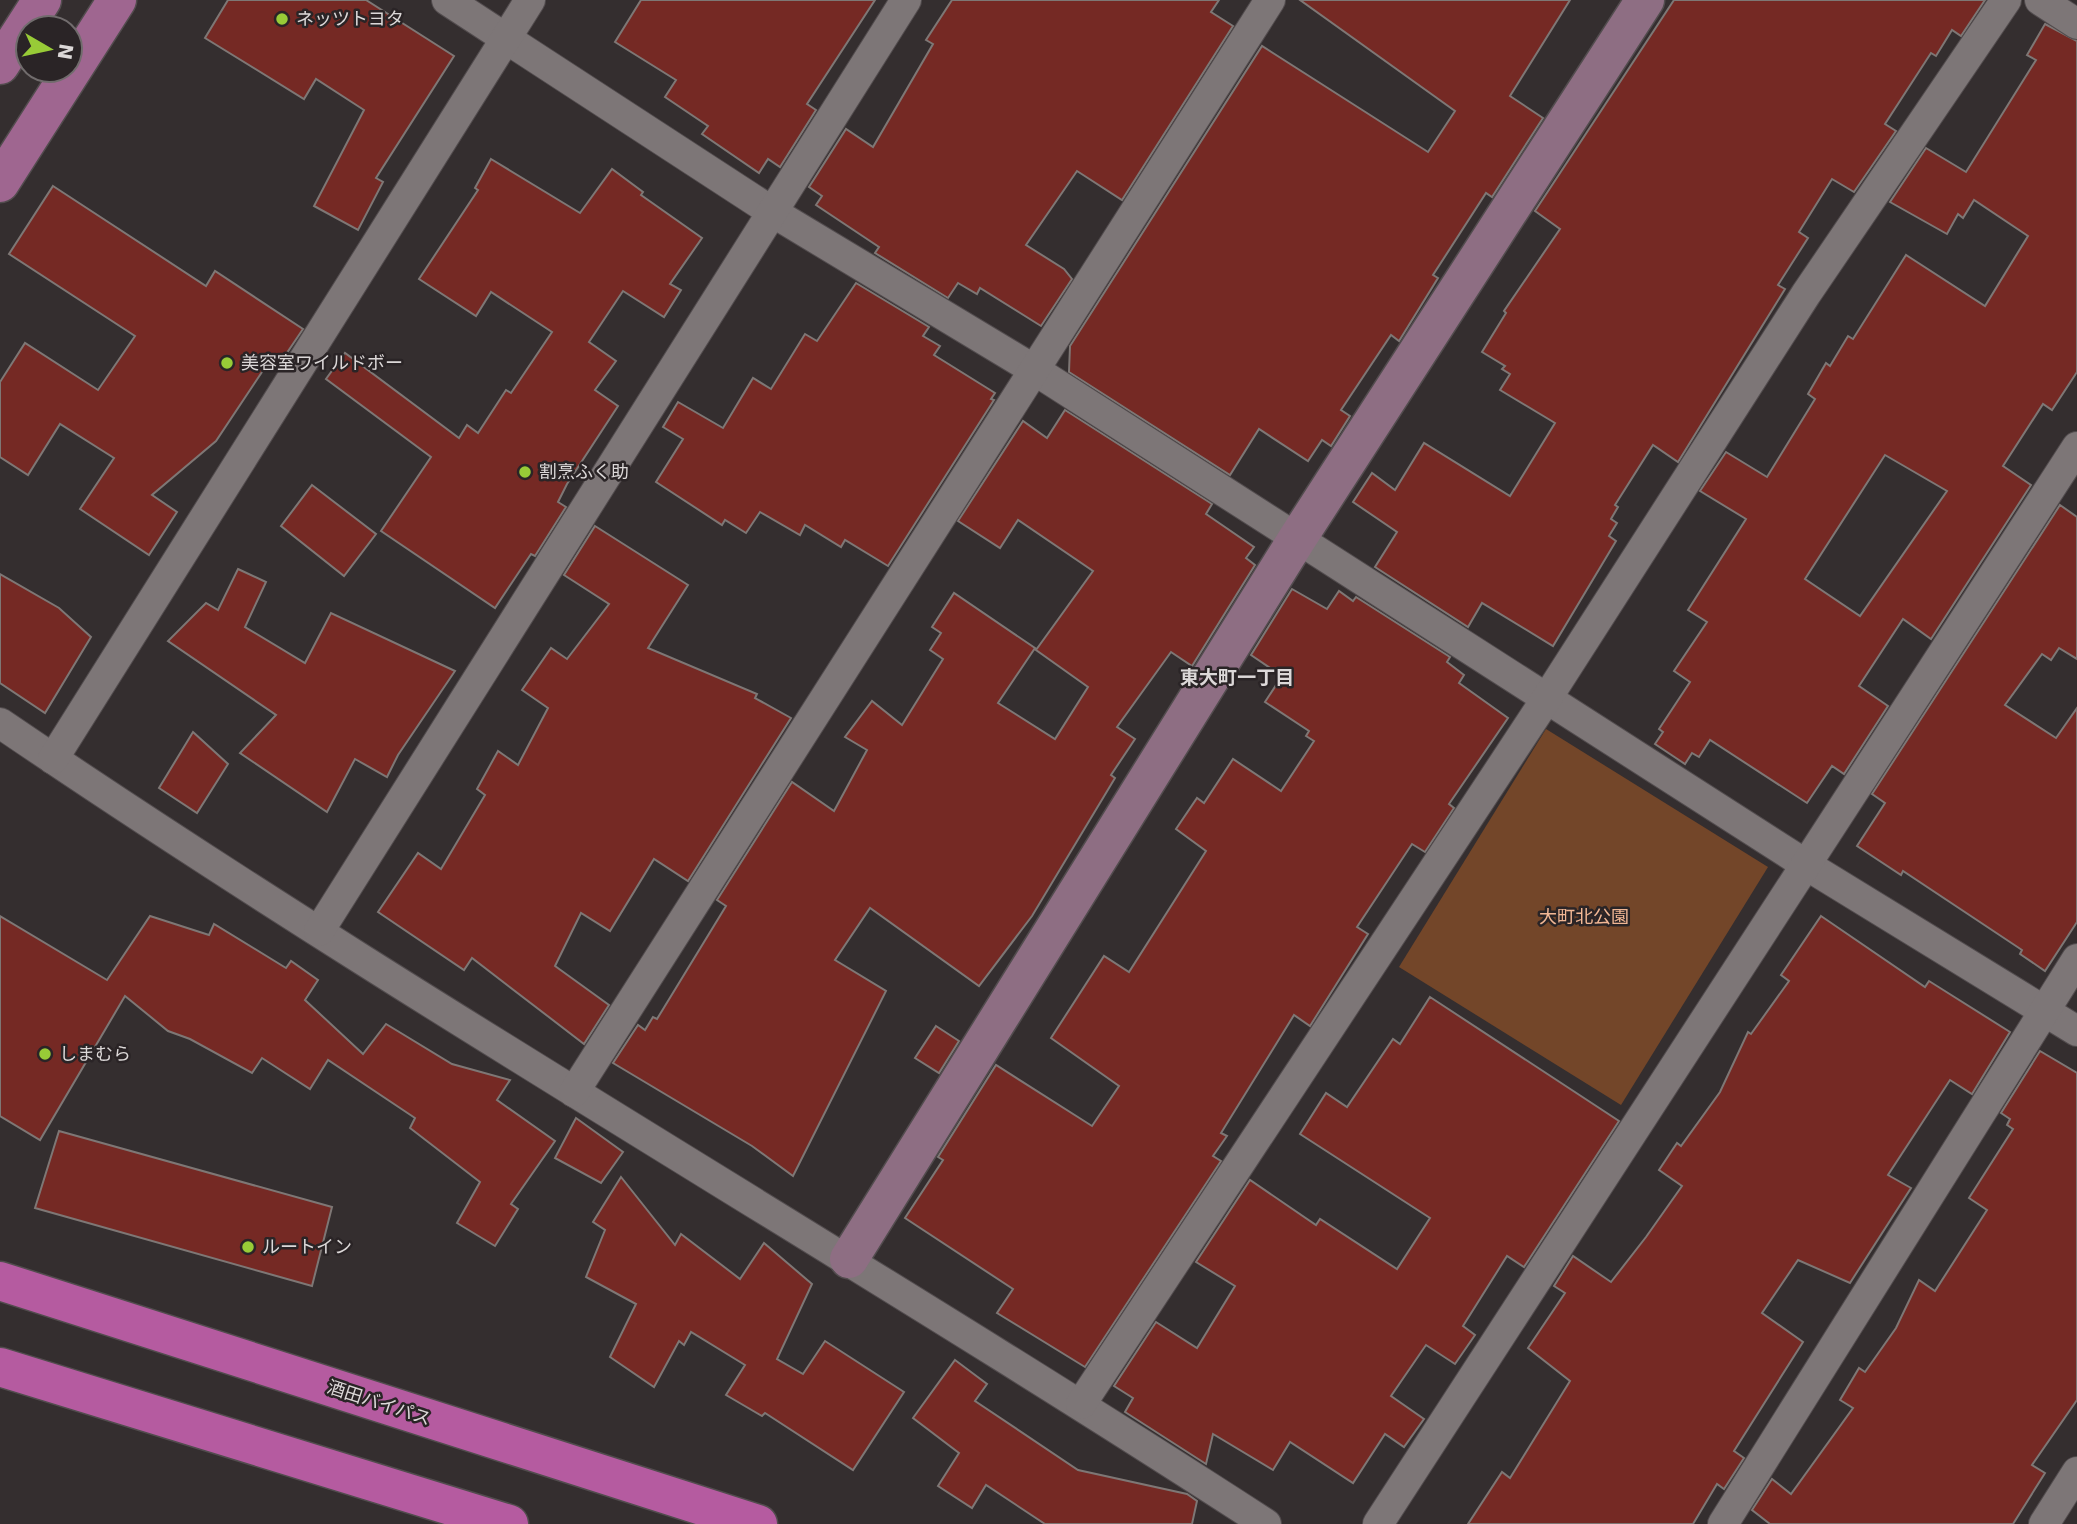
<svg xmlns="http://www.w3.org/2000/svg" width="2077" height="1524" font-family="'DejaVu Sans','Noto Sans JP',sans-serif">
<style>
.green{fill:#734629}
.building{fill:#752924;stroke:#7e7775;stroke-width:2;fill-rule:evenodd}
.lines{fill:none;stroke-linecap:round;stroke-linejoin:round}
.street-casing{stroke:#524c4e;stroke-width:32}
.secondary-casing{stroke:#524c4e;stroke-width:41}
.primary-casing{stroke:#524c4e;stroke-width:41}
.highway-casing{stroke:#524c4e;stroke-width:41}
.street{stroke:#7d7677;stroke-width:30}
.secondary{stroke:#8e6e83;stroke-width:38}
.primary{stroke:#9f6690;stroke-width:38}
.highway{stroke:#b55ba0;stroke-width:38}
.poi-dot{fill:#98cb37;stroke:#2a2426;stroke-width:2.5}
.labels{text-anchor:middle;stroke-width:5;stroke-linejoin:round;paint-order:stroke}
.poi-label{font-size:18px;fill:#dcd8d8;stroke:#2a2426;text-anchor:start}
.park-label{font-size:18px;fill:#f2b794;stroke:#2a2426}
.street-label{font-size:18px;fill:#dcd8d8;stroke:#2a2426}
.neighbourhood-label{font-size:19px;font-weight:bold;fill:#dcd8d8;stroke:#2a2426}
</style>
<rect width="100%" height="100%" fill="#342e2f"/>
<!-- green -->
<path class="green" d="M 1546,729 L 1768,867 L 1621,1105 L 1399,967 Z"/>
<!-- building -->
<g class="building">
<path d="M 228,0 L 366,0 L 454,56 L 376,178 L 383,182 L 358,230 L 314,206 L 364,110 L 316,79 L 304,99 L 205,38 Z"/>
<path d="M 641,0 L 875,0 L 807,104 L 816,110 L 780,167 L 768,159 L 759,173 L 702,134 L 708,126 L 665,97 L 676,80 L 615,42 Z"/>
<path d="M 952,0 L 1219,0 L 1211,12 L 1233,26 L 1122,200 L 1077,171 L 1026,245 L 1064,269 L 1072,279 L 1041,326 L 980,288 L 977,294 L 958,283 L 948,298 L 875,253 L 879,247 L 816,205 L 822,196 L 809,187 L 846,129 L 873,147 L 933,44 L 926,40 Z"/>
<path d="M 1300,0 L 1570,0 L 1510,96 L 1543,118 L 1492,197 L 1486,193 L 1433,275 L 1438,278 L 1399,341 L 1391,335 L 1341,410 L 1350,416 L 1331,446 L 1322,440 L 1308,461 L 1259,429 L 1230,475 L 1069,372 L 1070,346 L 1262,46 L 1428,152 L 1455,111 Z"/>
<path d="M 1674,0 L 1985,0 L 1961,36 L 1952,30 L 1936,56 L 1931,53 L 1885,124 L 1896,131 L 1854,192 L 1832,179 L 1799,232 L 1808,238 L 1778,285 L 1785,289 L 1678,462 L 1653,445 L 1615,505 L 1618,507 L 1611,519 L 1617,523 L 1609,536 L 1616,541 L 1553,646 L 1482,603 L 1468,627 L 1375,567 L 1397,532 L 1353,502 L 1372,473 L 1395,490 L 1424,443 L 1510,496 L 1555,423 L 1500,390 L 1510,374 L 1502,369 L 1505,366 L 1482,352 L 1506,313 L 1504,311 L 1560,229 L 1535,211 Z"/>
<path d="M 2045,24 L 2077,41 L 2077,372 L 2052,410 L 2043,404 L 2003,466 L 2031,485 L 1931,639 L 1903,619 L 1859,686 L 1888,706 L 1844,774 L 1832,766 L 1807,803 L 1710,740 L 1699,757 L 1692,753 L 1685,764 L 1655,744 L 1663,732 L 1659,729 L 1690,682 L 1674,671 L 1707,622 L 1688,610 L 1746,519 L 1700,491 L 1726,452 L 1767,477 L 1815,399 L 1808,394 L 1826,363 L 1830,366 L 1848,336 L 1853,339 L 1906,255 L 1985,306 L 2028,236 L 1974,200 L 1963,218 L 1958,214 L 1947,234 L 1890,202 L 1926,148 L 1966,172 L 2036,60 L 2027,55 ZM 1885,455 L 1947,491 L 1860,616 L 1805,579 Z"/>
<path d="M 491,159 L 580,213 L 612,169 L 643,192 L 641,195 L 702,238 L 670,284 L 681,290 L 664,317 L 623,291 L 589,342 L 616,361 L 595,390 L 618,406 L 567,484 L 558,502 L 566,507 L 535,556 L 531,554 L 495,608 L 381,531 L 431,457 L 326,379 L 345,353 L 459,438 L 467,425 L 478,433 L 506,390 L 511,393 L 552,332 L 491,292 L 476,316 L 419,279 L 478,190 L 475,188 Z"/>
<path d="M 53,186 L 206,286 L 215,271 L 303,329 L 278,366 L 270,360 L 216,441 L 152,495 L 177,512 L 149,555 L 80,509 L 114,458 L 60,424 L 28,475 L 0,457 L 0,382 L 25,343 L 98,390 L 135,336 L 9,254 Z"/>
<path d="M 856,283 L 929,327 L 923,336 L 940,346 L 934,355 L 995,393 L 991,399 L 994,400 L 888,566 L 845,540 L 841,547 L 805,525 L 800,535 L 760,512 L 746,533 L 725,520 L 722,525 L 656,482 L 683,439 L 663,427 L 678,402 L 723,428 L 753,378 L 771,389 L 805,334 L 817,341 Z"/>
<path d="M 1065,410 L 1212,504 L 1206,514 L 1254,547 L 1246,558 L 1255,565 L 1192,666 L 1171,652 L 1117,727 L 1135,739 L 1111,775 L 1115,778 L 1032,916 L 979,986 L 870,908 L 835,960 L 886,991 L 793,1176 L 752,1146 L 613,1063 L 638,1025 L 645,1030 L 653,1017 L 657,1019 L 726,906 L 717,900 L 792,782 L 834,811 L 867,750 L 845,737 L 872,701 L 902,725 L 943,659 L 930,650 L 941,633 L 932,627 L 954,593 L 1035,648 L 998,703 L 1055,739 L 1088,687 L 1036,650 L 1093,571 L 1018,520 L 1000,548 L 958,521 L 1023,421 L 1047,438 Z"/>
<path d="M 312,485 L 376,534 L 344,576 L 281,526 Z"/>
<path d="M 2060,505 L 2077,517 L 2077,659 L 2059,648 L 2051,660 L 2042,654 L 2005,705 L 2056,738 L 2077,708 L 2077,922 L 2045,971 L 2020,954 L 2022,950 L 1903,871 L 1901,875 L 1857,846 L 1885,803 L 1872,794 Z"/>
<path d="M 595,526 L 688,585 L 648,648 L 757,694 L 755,698 L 791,718 L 688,881 L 654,859 L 610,931 L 581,913 L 555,966 L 609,1005 L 584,1044 L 472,958 L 464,970 L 378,912 L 418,853 L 441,869 L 485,795 L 477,789 L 498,751 L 518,765 L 548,708 L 522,690 L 551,648 L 567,659 L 609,604 L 564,575 Z"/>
<path d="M 238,569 L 266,582 L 245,627 L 305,663 L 331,613 L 455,671 L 398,755 L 387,777 L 355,759 L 327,812 L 240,753 L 276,715 L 168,641 L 206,603 L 218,610 Z"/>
<path d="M 0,574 L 59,608 L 91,637 L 45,713 L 0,683 Z"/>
<path d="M 1292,589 L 1327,609 L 1339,591 L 1353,601 L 1356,597 L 1450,657 L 1447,662 L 1464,675 L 1459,683 L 1508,718 L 1449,804 L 1454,808 L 1425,852 L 1412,844 L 1357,927 L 1368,934 L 1310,1026 L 1294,1015 L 1221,1133 L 1227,1136 L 1213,1156 L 1221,1161 L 1085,1367 L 997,1313 L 1013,1289 L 905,1218 L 943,1160 L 938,1157 L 996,1065 L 1092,1126 L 1119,1086 L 1051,1038 L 1104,956 L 1129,972 L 1206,851 L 1176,829 L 1197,798 L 1204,803 L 1233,759 L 1281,791 L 1314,741 L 1306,736 L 1309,731 L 1265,702 L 1282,676 L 1251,655 Z"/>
<path d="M 193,732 L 228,764 L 197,813 L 159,788 Z"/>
<path d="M 0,916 L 107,980 L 150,916 L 209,935 L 214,924 L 286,968 L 291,961 L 318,980 L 305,1000 L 363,1054 L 386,1024 L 452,1064 L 510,1080 L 497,1100 L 555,1141 L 511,1204 L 518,1209 L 495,1246 L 457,1223 L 480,1182 L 410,1128 L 415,1118 L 328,1060 L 310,1089 L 262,1058 L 252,1073 L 190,1039 L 168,1031 L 125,996 L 40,1140 L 0,1116 Z"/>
<path d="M 1821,916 L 1925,987 L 1929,981 L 2010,1032 L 1972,1094 L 1950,1080 L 1888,1175 L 1911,1188 L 1850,1283 L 1798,1260 L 1762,1313 L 1803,1342 L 1734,1451 L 1744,1458 L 1724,1489 L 1717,1484 L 1693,1524 L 1468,1524 L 1502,1472 L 1510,1478 L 1570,1381 L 1528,1348 L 1565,1293 L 1554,1286 L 1573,1256 L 1611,1282 L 1646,1237 L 1682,1186 L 1659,1170 L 1677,1143 L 1681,1146 L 1720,1092 L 1748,1032 L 1751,1034 L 1789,981 L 1781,975 Z"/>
<path d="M 1430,997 L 1619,1121 L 1524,1267 L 1507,1256 L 1463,1326 L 1475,1335 L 1455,1364 L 1426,1345 L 1391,1396 L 1424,1419 L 1404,1447 L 1385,1434 L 1353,1483 L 1290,1442 L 1273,1470 L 1213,1434 L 1206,1464 L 1125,1412 L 1133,1398 L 1114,1386 L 1156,1322 L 1197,1348 L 1235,1286 L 1196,1262 L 1250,1180 L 1316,1225 L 1320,1219 L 1397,1269 L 1430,1218 L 1300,1134 L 1326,1093 L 1347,1107 L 1393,1039 L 1400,1044 Z"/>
<path d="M 936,1026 L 959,1041 L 939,1073 L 915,1058 Z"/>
<path d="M 2040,1051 L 2077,1073 L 2077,1400 L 2032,1465 L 2045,1473 L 2013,1524 L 1770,1524 L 1752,1510 L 1772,1479 L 1791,1494 L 1853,1408 L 1840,1400 L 1859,1368 L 1865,1372 L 1896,1328 L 1919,1280 L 1935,1291 L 1987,1210 L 1969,1198 L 2013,1129 L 2007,1125 L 2010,1119 L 2001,1113 Z"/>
<path d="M 576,1118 L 623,1152 L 601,1183 L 555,1158 Z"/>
<path d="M 59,1131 L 332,1207 L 312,1286 L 35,1208 Z"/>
<path d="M 621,1177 L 675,1245 L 681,1234 L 740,1279 L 764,1243 L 812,1284 L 777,1359 L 803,1374 L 825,1341 L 904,1392 L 853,1470 L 765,1413 L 762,1416 L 726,1395 L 745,1365 L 691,1332 L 684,1345 L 679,1341 L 654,1387 L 610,1357 L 636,1304 L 586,1277 L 605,1230 L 593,1222 Z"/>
<path d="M 955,1360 L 987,1384 L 975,1401 L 1078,1470 L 1187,1494 L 1197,1501 L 1192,1524 L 1045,1524 L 986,1485 L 972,1508 L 938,1486 L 959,1453 L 913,1418 Z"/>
</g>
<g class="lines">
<defs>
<g id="street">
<path d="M 447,0 L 774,213 L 1033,369 L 1808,866 L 2077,1031"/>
<path d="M 2040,0 L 2077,24"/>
<path d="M 0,723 C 413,1004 847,1252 1266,1524"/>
<path d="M 53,759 L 530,0"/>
<path d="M 319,931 L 906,0"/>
<path d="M 574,1092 L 1270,0"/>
<path d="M 1081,1404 L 1547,698 L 1806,294 L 2006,0"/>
<path d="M 1378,1524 L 2077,447"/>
<path d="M 1723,1524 L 2077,959"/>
<path d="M 2044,1524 L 2077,1472"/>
</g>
<path id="secondary" d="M 849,1259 L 1297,539 L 1645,0"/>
<g id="primary">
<path d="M 0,65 L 42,0"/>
<path d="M 0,183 L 117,0"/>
</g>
<g id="highway">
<path d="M 0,1281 L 758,1524"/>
<path d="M 0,1367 L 509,1524"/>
</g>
</defs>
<!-- street casing -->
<use href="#street" class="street-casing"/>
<!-- secondary casing -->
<use href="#secondary" class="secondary-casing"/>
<!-- primary casing -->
<use href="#primary" class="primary-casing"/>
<!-- highway casing -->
<use href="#highway" class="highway-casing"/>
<!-- street -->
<use href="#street" class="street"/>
<!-- secondary -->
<use href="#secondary" class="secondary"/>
<!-- primary -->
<use href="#primary" class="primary"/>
<!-- highway -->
<use href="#highway" class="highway"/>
</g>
<!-- markers -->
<g class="poi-dot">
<circle cx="282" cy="19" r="7"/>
<circle cx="227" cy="363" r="7"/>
<circle cx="525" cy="472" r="7"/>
<circle cx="45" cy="1054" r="7"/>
<circle cx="248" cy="1247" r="7"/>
</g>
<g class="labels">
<!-- poi labels -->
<g class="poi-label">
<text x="296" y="25">ネッツトヨタ</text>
<text x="241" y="369">美容室ワイルドボー</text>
<text x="539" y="478">割烹ふく助</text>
<text x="59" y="1060">しまむら</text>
<text x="262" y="1253">ルートイン</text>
</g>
<!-- park labels -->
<g class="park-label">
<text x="1584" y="923">大町北公園</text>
</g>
<!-- street labels -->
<g class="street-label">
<text transform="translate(379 1403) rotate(18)" y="6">酒田バイパス</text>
</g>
<!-- neighbourhood labels -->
<g class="neighbourhood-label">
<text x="1237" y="684">東大町一丁目</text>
</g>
</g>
<!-- north arrow -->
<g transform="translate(49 49) rotate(99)"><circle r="33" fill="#2a2426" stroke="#716c6d" stroke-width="2"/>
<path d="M0-5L12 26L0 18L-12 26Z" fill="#98cb37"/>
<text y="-10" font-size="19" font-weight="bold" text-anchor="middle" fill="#dcd8d8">N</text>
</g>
</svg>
